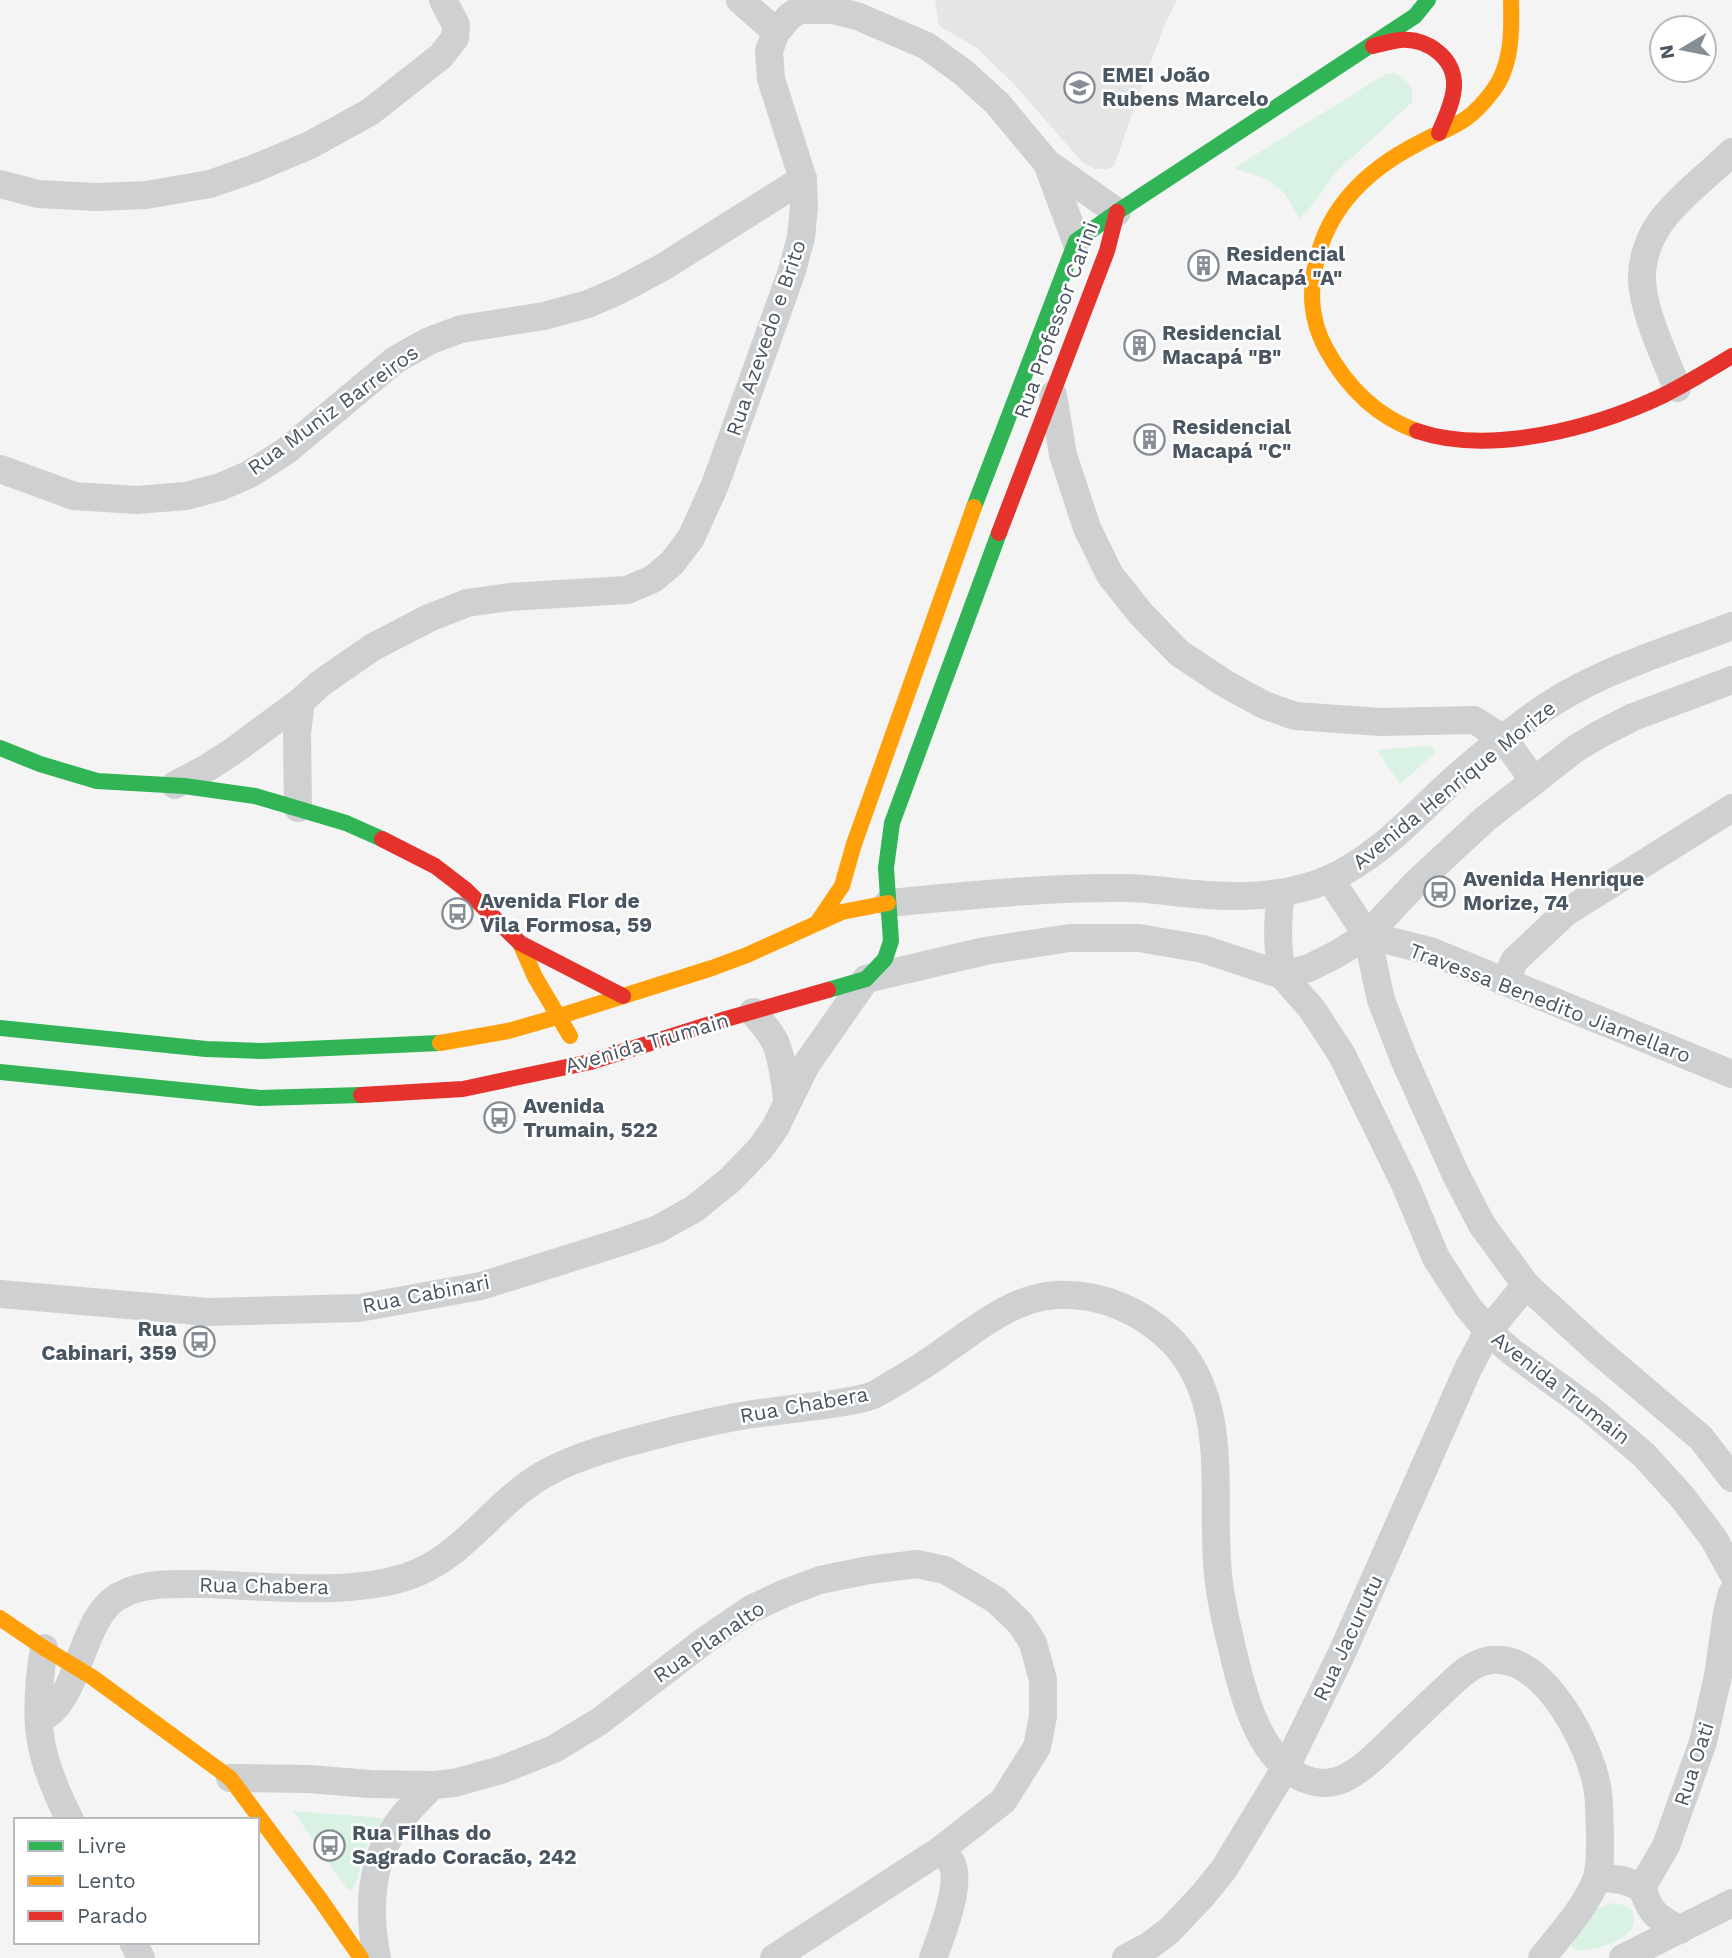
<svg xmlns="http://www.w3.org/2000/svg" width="1732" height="1958" font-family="'Work Sans',sans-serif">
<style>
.education{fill:#e6e5e6}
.green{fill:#d9f2e3}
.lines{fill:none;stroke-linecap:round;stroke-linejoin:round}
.street{stroke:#ced0d2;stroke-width:28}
.fast{stroke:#30b455;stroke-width:16}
.slow{stroke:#ff9f0a;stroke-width:16}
.jam{stroke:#e5322d;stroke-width:16}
.labels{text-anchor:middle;stroke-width:5;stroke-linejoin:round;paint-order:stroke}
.poi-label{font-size:21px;font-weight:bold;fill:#4a5661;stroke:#fff;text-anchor:start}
.street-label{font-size:21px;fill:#4a5661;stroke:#fff}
</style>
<rect width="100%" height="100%" fill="#f4f4f4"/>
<!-- education -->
<path class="education" d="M 935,0 L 1177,0 L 1165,24 L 1140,91 L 1114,166 L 1107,169 L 1095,169 L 1082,162 L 1013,83 L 977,48 L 939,26 Z"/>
<!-- green -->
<g class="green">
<path d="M 1395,73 C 1407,78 1416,91 1411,103 L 1335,173 L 1314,203 L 1299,219 C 1280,180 1273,182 1234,168 L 1386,74 Z"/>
<path d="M 1425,746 L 1434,748 L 1435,750 L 1434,754 L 1400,784 L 1377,750 Z"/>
<path d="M 293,1811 L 383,1818 C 378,1829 368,1840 364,1853 C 359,1865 360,1880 351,1890 L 347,1889 Z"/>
<path d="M 1612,1903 L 1623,1905 L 1632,1909 C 1633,1913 1634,1917 1634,1921 C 1632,1943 1595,1948 1577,1951 L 1571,1945 L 1568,1936 L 1594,1910 Z"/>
</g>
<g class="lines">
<!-- street -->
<g class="street">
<path d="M 740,0 L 776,32"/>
<path d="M 1047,163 L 1076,241"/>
<path d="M 0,184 L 38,194 L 96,197 L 146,195 L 210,184 L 253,169 L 310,145 L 370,112 L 441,56 L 455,38 L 456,25 L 443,0"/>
<path d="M 1677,388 C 1665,357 1643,312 1642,280 C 1641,259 1650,236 1662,220 C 1682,194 1709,175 1732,152"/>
<path d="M 1053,395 L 1063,455 L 1087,528 L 1110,575 L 1141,614 L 1179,653 L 1224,683 L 1264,705 L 1295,716 L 1381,722 L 1474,720 L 1504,739 L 1534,781"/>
<path d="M 0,469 L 74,496 L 136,500 L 186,496 L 220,487 L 250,474 L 286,451 L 395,360 L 429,341 L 461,329 L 544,316 L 588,304 L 620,290 L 663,267 L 803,179"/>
<path d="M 175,785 L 207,768 L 232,752 L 301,701 L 321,683 L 373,647 L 429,618 L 467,603 L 509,597 L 627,590 L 653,579 L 672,563 L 691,538 L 715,485 L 792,271 L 801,237 L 804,207 L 803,179 L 771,79 L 769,51 L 776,32 L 789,17 L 799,10 L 832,10 L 857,16 L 927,46 L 964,73 L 997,103 L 1047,163 L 1117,212"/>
<path d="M 298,808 L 297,733 L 301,701"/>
<path d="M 1330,879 L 1367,935 L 1381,1000 L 1404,1059 L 1456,1175 L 1482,1225 L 1526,1285 L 1596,1349 L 1701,1438 L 1732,1478"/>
<path d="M 1281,893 C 1277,925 1277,944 1282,975"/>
<path d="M 888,903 C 966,896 1046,887 1125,888 C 1144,888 1164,891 1183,893 C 1232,898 1283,899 1329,879 C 1380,857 1419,810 1460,774 C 1483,754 1507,735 1530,718 C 1590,673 1664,652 1732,626"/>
<path d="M 1367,935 L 1430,951 L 1732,1074"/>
<path d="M 1282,975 L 1309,968 L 1337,954 L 1367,935 L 1415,884 L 1485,819 L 1575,749 L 1598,735 L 1633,717 L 1732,680"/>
<path d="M 1506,982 L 1514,961 L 1565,913 L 1732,808"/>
<path d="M 753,1012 C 761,1022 771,1032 776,1044 C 783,1062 785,1082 787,1100"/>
<path d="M 0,1294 L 208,1312 L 359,1308 L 481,1286 L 621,1242 L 658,1229 L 694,1209 L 730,1180 L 760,1149 L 775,1128 L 806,1065 L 866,979 L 985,951 L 1070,938 L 1139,938 L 1203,949 L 1282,975 L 1312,1009 L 1342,1055 L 1405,1184 L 1436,1258 L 1468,1307 L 1488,1331 L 1512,1352 L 1589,1408 L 1644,1455 L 1683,1498 L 1714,1539 L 1732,1572"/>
<path d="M 44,1648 C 39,1679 35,1716 42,1747 C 47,1772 59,1798 70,1820"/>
<path d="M 40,1720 C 48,1714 52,1712 58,1704 C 82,1674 86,1610 123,1594 C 147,1582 179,1584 205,1584 C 268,1586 345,1596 406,1577 C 464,1559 495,1500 548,1472 C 582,1454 622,1444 660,1434 C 691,1426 721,1419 753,1414 C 777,1411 800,1408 824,1405 C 839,1403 856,1401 871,1396 C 874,1395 888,1387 891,1385 C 912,1373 932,1360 951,1346 C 984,1323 1015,1298 1056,1295 C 1101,1293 1143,1311 1174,1343 C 1234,1409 1208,1502 1219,1583 C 1223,1614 1231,1645 1239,1676 C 1248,1709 1260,1746 1288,1769 C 1304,1782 1324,1787 1343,1779 C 1361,1771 1376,1755 1390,1742 C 1407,1725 1424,1709 1441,1693 C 1459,1676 1476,1657 1501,1660 C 1548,1664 1589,1744 1597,1786 C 1600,1801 1599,1818 1600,1833 C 1600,1848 1601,1867 1596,1880 C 1586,1907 1560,1935 1542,1958"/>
<path d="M 230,1778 L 309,1779 L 370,1784 L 433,1785 L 454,1783 L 501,1770 L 554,1749 L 600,1721 L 704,1641 L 751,1609 L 785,1593 L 820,1580 L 869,1570 L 917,1564 L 945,1570 L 996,1600 L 1021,1624 L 1033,1643 L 1043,1680 L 1043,1716 L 1037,1747 L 1003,1801 L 939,1851 L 774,1958"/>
<path d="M 1598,1877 L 1622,1880 L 1642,1887 C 1651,1915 1655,1915 1680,1930"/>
<path d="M 1642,1887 L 1666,1846 L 1703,1742 L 1718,1676 L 1727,1613 L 1732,1593"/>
<path d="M 133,1942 L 141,1958"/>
<path d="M 377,1958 C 368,1913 369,1865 396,1826 C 406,1811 420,1798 433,1785"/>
<path d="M 933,1958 C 941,1936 963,1883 951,1862 C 949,1858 943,1854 939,1851"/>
<path d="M 1126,1958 L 1149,1946 L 1170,1930 L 1203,1895 L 1224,1869 L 1286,1767 L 1341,1655 L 1468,1369 L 1488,1331 L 1526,1285"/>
<path d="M 1623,1958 L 1732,1903"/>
</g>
<!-- fast -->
<g class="fast">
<path d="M 974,507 L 1076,241 L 1117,212 L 1415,16 L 1428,0"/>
<path d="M 0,748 L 40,764 L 97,781 L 184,786 L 255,796 L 346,823 L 382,839"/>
<path d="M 828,990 L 866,979 L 885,959 L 891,941 L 886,868 L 892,823 L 999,533"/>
<path d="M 0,1028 L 206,1049 L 262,1051 L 440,1043"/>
<path d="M 0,1072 L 260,1098 L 361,1095"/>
</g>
<!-- slow -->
<g class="slow">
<path d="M 1417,431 C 1375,416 1346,386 1325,347 C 1310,318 1309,290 1317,259 C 1330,204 1370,168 1419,143 C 1453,125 1467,125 1492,92 C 1512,67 1512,31 1511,0"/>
<path d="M 817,923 L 842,886 L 854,844 L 974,507"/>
<path d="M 520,943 L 535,977 L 570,1036"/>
<path d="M 440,1043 L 508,1031 L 557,1017 L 712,968 L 747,955 L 842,912 L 888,903"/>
<path d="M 0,1618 L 44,1648 L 92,1677 L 230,1778 L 320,1899 L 361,1958"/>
</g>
<!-- jam -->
<g class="jam">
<path d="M 1373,46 C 1382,44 1391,41 1400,40 C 1427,38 1456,58 1454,87 C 1453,103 1445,118 1439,133"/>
<path d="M 1417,431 C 1490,456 1594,428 1662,396 C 1686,384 1709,370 1732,356"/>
<path d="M 999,533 L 1107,251 L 1117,212"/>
<path d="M 382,839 L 435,866 L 465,889 L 520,943 L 623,996"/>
<path d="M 361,1095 L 463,1089 L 590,1062 L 726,1019 L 828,990"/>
</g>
</g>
<!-- icons -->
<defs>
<symbol id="school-ring" viewBox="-11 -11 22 22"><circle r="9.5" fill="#fff" stroke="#868d94" stroke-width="1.5"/><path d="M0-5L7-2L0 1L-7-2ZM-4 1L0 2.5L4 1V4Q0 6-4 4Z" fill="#868d94"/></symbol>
<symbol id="building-ring" viewBox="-11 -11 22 22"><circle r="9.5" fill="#fff" stroke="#868d94" stroke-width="1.5"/><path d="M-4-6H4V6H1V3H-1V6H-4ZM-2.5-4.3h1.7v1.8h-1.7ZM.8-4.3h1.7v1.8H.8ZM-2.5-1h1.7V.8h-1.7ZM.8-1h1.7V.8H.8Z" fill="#868d94"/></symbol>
<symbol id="bus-ring" viewBox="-11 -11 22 22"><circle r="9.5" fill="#fff" stroke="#868d94" stroke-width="1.5"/><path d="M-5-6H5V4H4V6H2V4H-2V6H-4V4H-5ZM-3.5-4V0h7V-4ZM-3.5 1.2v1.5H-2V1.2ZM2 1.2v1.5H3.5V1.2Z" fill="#868d94"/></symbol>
</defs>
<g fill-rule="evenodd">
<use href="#school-ring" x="1062" y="70" width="35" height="35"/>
<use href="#building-ring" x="1186" y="248" width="35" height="35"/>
<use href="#building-ring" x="1122" y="328" width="35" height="35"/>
<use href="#building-ring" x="1132" y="422" width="35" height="35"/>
<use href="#bus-ring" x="1422" y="874" width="35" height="35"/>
<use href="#bus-ring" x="440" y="896" width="35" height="35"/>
<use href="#bus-ring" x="482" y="1100" width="35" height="35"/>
<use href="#bus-ring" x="182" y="1324" width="35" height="35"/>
<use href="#bus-ring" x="312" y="1828" width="35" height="35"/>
</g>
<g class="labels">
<!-- poi labels -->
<g class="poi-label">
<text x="1102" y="82">EMEI João<tspan x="1102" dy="24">Rubens Marcelo</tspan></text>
<text x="1226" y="261">Residencial<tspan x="1226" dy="24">Macapá "A"</tspan></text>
<text x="1162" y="340">Residencial<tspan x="1162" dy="24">Macapá "B"</tspan></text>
<text x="1172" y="434">Residencial<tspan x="1172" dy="24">Macapá "C"</tspan></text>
<text x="1463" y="886">Avenida Henrique<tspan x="1463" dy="24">Morize, 74</tspan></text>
<text x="480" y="908">Avenida Flor de<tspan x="480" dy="24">Vila Formosa, 59</tspan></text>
<text x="523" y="1113">Avenida<tspan x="523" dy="24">Trumain, 522</tspan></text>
<text x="177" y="1336" text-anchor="end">Rua<tspan x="177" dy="24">Cabinari, 359</tspan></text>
<text x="352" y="1840">Rua Filhas do<tspan x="352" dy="24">Sagrado Coracão, 242</tspan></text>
</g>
<!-- street labels -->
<g class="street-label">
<text transform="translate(1056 320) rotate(-70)" y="7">Rua Professor Carini</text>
<text transform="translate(766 338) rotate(-71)" y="7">Rua Azevedo e Brito</text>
<text transform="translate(333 410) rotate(-36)" y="7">Rua Muniz Barreiros</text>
<text transform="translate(1454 785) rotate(-39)" y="7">Avenida Henrique Morize</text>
<text transform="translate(1550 1003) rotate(21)" y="7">Travessa Benedito Jiamellaro</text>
<text transform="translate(647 1043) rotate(-16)" y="7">Avenida Trumain</text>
<text transform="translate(426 1294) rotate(-11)" y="7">Rua Cabinari</text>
<text transform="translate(1561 1388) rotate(38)" y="7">Avenida Trumain</text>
<text transform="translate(804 1405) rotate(-10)" y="7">Rua Chabera</text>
<text transform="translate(264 1586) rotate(1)" y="7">Rua Chabera</text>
<text transform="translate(1348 1638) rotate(-65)" y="7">Rua Jacurutu</text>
<text transform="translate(709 1642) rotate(-34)" y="7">Rua Planalto</text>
<text transform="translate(1694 1764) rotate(-72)" y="7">Rua Oati</text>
</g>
</g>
<!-- legend -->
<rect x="14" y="1818" width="245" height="126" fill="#ffffff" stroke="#b7bbc0" stroke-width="2"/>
<rect x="28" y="1841" width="35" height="10" fill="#30b455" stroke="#b7bbc0" stroke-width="2"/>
<text x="77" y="1853" font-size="21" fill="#4a5661">Livre</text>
<rect x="28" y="1876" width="35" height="10" fill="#ff9f0a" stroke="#b7bbc0" stroke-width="2"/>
<text x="77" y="1888" font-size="21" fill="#4a5661">Lento</text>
<rect x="28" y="1911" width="35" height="10" fill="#e5322d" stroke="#b7bbc0" stroke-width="2"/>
<text x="77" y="1923" font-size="21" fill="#4a5661">Parado</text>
<!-- north arrow -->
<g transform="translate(1683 49) rotate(260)"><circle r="33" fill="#ffffff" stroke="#b7bbc0" stroke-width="2"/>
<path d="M0-5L12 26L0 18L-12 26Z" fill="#868d94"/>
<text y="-10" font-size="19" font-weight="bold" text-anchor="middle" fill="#4a5661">N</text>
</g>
</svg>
